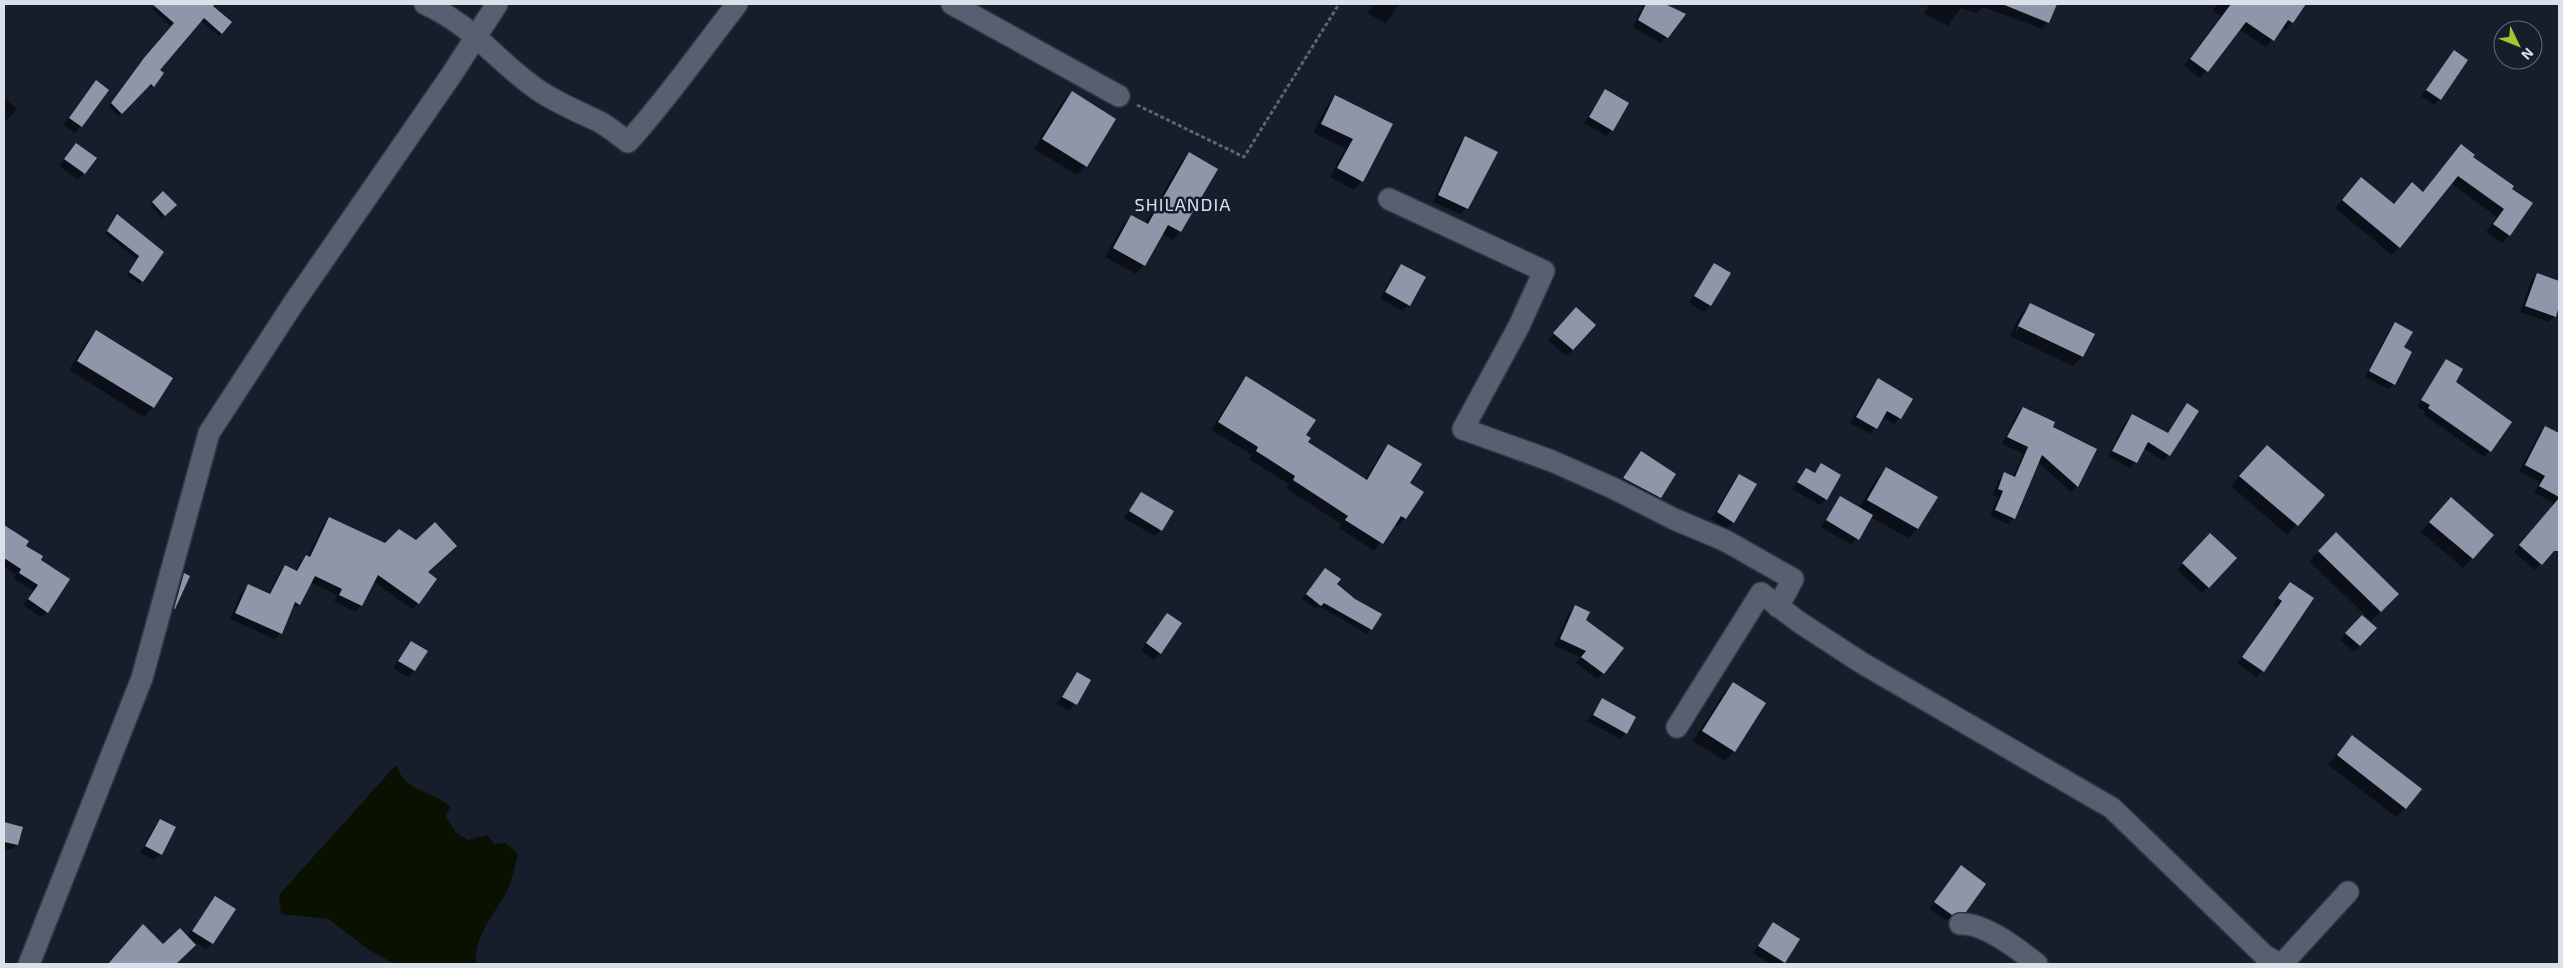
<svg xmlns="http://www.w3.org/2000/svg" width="2563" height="968" font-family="'Exo 2',sans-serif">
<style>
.water{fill:#0a1100}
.shadow{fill:#0007;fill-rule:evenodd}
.building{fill:#8d97a9}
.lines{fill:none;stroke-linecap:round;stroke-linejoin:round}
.minor-casing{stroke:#323742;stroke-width:24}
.path{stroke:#5e6471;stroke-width:3;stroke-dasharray:4 2.5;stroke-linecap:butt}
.minor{stroke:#576070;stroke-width:21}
.labels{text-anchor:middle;stroke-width:5;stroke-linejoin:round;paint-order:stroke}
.quarter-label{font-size:18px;letter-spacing:1px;fill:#d5e0f2;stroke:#161d2b}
</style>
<rect width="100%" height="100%" fill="#161d2b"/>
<!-- water -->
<path class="water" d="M 396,765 C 406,794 430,788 450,807 L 446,816 L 456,833 L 468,840 L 487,835 L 495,844 L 505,843 L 518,854 C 515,864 513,875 510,884 C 499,911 473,933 476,964 L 395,964 L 369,950 L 329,919 L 281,914 L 279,895 Z"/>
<!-- shadow -->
<g class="shadow">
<path d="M 157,4 L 209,4 L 231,22 L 219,36 L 200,20 L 159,71 L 153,86 L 151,88 L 148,86 L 119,116 L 109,106 L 141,63 L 172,27 L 152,9 Z"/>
<path d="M 1373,4 L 1399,4 L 1386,23 L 1368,14 Z"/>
<path d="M 1644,4 L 1662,4 L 1684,15 L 1661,43 L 1633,27 Z"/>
<path d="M 1930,4 L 2055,4 L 2048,22 L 2042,29 L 1983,7 L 1977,13 L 1961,8 L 1948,26 L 1924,14 Z"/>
<path d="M 2217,4 L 2305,4 L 2292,22 L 2285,30 L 2282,28 L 2266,47 L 2239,29 L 2200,78 L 2184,66 L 2221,16 L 2213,11 Z"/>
<path d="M 2454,52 L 2440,99 L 2434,105 L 2421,96 Z"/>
<path d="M 96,82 L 107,90 L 75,133 L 63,125 Z"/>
<path d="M 1605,90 L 1612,130 L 1606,136 L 1584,123 Z"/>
<path d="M 1072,93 L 1086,166 L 1077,175 L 1034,149 L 1062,102 Z"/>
<path d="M 1335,97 L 1391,124 L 1362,181 L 1354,190 L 1330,177 L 1345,148 L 1313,133 L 1327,106 Z"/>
<path d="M 6,99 L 17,109 L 4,123 L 4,101 Z"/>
<path d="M 1465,138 L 1467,208 L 1460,214 L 1433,202 L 1459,144 Z"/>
<path d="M 76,145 L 84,173 L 78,180 L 59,166 Z"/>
<path d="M 2461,145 L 2472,157 L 2512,186 L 2509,235 L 2502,243 L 2486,232 L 2497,217 L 2451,183 L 2392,255 L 2335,208 L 2361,178 L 2393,205 L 2412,184 L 2422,193 Z"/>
<path d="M 1189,154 L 1216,169 L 1180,232 L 1172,240 L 1162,234 L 1144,265 L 1136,274 L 1105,257 L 1123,225 L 1131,216 L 1145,224 L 1181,162 Z"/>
<path d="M 163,193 L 175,205 L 162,218 L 150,205 Z"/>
<path d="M 117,216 L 163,252 L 139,284 L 127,275 L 137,259 L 105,234 Z"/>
<path d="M 1401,265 L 1409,305 L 1402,311 L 1380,298 L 1395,271 Z"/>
<path d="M 1714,265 L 1710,305 L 1704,312 L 1689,303 Z"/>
<path d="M 2537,274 L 2559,282 L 2559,303 L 2555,316 L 2548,322 L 2520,312 L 2531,281 Z"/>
<path d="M 2030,304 L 2082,357 L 2073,366 L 2010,336 L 2021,314 ZM 2023,314 L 2026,314 L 2017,332 L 2015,331 Z"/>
<path d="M 1570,315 L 1573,350 L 1566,356 L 1548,340 Z"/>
<path d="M 2395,324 L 2403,348 L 2394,384 L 2388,389 L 2365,377 L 2390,329 Z"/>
<path d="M 96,332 L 153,407 L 144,417 L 69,370 L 87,341 Z"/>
<path d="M 2446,360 L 2454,382 L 2510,423 L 2484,457 L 2423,414 L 2425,411 L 2417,407 Z"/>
<path d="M 1246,377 L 1304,435 L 1306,442 L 1365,480 L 1381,453 L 1389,446 L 1409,483 L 1405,518 L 1398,526 L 1395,524 L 1374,551 L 1339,528 L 1341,524 L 1286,488 L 1289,484 L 1249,459 L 1252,455 L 1211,430 L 1239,385 Z"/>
<path d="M 1878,380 L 1900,418 L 1894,424 L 1882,417 L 1870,434 L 1850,423 L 1872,386 Z"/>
<path d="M 2187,405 L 2198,412 L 2164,461 L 2143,448 L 2130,468 L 2108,456 L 2126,421 L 2132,416 L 2167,434 Z"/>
<path d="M 2023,408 L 2051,427 L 2077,486 L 2071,492 L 2038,462 L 2014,518 L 2008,524 L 1990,516 L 1998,497 L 1992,495 L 1999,480 L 2005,474 L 2013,477 L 2023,454 L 2002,444 L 2017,414 Z"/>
<path d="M 2545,427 L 2559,435 L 2556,448 L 2559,450 L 2559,524 L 2557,529 L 2559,531 L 2559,546 L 2535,570 L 2514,552 L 2555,504 L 2534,492 L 2540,482 L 2519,471 L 2539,434 Z"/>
<path d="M 2267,446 L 2323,495 L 2287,535 L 2231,486 Z"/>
<path d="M 1641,453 L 1674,474 L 1653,504 L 1618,484 Z"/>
<path d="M 1821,465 L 1826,499 L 1820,505 L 1792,489 L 1806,470 L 1813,474 Z"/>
<path d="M 1886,469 L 1918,529 L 1908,538 L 1871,517 L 1852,545 L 1821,527 L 1840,497 L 1859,508 L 1877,478 Z"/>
<path d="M 1739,476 L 1733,522 L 1727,528 L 1711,519 L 1733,482 Z"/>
<path d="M 1141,493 L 1161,530 L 1155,536 L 1124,518 Z"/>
<path d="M 2442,508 L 2493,535 L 2463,568 L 2421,532 Z"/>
<path d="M 329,519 L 427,572 L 418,603 L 412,609 L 373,581 L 361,606 L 355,612 L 334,601 L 337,595 L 310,582 L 299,604 L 291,609 L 281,633 L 275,639 L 230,619 L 242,592 L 248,586 L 268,595 L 279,573 L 285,567 L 295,572 L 300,562 L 306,556 L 308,557 L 323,525 Z"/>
<path d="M 4,526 L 27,541 L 24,546 L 39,560 L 47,612 L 41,617 L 23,605 L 34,591 L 14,579 L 16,575 L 4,567 Z"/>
<path d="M 2336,534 L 2397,594 L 2371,621 L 2309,561 Z"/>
<path d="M 2204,540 L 2236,558 L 2202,593 L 2177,570 Z"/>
<path d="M 1325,569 L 1335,584 L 1355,600 L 1380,615 L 1367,634 L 1319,606 L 1316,609 L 1302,599 Z"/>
<path d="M 184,575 L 174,608 L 169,614 L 178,581 Z"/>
<path d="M 2290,583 L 2312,598 L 2257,678 L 2237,663 L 2277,607 L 2273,605 Z"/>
<path d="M 1575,607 L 1603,673 L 1597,679 L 1576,663 L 1581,657 L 1554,646 L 1569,613 Z"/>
<path d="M 1167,614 L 1160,653 L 1154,660 L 1141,650 Z"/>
<path d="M 2356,622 L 2360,646 L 2354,652 L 2340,640 Z"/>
<path d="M 411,642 L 414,671 L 408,677 L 393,668 Z"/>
<path d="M 1077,674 L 1089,681 L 1069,711 L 1057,704 Z"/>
<path d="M 1733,684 L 1734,751 L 1725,761 L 1693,741 L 1724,693 Z"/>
<path d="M 1602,700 L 1626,733 L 1620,739 L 1587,721 Z"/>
<path d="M 2352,737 L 2405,808 L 2396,817 L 2328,765 Z"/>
<path d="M 160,821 L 160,854 L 154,860 L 140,853 L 154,827 Z"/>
<path d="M 4,823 L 21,828 L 17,845 L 12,849 L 4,849 Z"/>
<path d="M 1961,867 L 1965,911 L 1958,918 L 1945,920 L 1929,909 Z"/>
<path d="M 215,897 L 212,943 L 206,949 L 190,939 L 194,945 L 174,964 L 160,964 L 151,957 L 187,937 Z"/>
<path d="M 1773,924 L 1798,939 L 1782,964 L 1771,964 L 1753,953 Z"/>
</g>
<!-- building -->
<g class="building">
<path d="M 152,4 L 215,4 L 213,6 L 232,22 L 222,34 L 204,18 L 160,70 L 164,73 L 154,87 L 151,84 L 122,114 L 111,103 L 144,58 L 174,23 Z"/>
<path d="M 1646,4 L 1665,4 L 1686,14 L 1668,38 L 1638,20 Z"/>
<path d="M 2002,4 L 2057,4 L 2049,23 Z"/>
<path d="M 2231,4 L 2306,4 L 2293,23 L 2288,20 L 2274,41 L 2246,22 L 2208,72 L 2190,59 Z"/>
<path d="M 2454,50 L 2468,60 L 2441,100 L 2426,90 Z"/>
<path d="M 96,80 L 109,90 L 82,127 L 69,118 Z"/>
<path d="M 1605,89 L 1629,103 L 1613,131 L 1589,117 Z"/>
<path d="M 1072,91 L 1116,119 L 1087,167 L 1042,139 Z"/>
<path d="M 1335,95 L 1393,124 L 1363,182 L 1337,168 L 1353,139 L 1321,124 Z"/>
<path d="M 1465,136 L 1498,152 L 1468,209 L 1438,195 Z"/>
<path d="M 76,143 L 97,158 L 85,174 L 64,159 Z"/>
<path d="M 2461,144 L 2475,155 L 2473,157 L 2514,186 L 2512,189 L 2533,203 L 2510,236 L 2493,224 L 2504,209 L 2458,176 L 2400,248 L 2342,200 L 2361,177 L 2394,204 L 2412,182 L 2423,192 Z"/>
<path d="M 1189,152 L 1218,169 L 1181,232 L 1168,225 L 1145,266 L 1113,248 L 1131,215 L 1148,224 Z"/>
<path d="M 163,191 L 177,205 L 165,216 L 152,202 Z"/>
<path d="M 117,214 L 164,252 L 143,282 L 129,272 L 139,256 L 107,231 Z"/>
<path d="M 1714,263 L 1731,273 L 1711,306 L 1694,296 Z"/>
<path d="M 1401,264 L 1426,277 L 1410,306 L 1385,292 Z"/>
<path d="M 2537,273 L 2559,281 L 2559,306 L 2556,317 L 2525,306 Z"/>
<path d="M 2030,303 L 2095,334 L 2083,357 L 2018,326 Z"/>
<path d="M 1576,307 L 1596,325 L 1573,350 L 1553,333 Z"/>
<path d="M 2395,322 L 2413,332 L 2404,347 L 2412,352 L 2395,385 L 2369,371 Z"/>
<path d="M 96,330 L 173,378 L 154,408 L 77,361 Z"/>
<path d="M 2446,359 L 2463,369 L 2456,382 L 2512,422 L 2491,452 L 2428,408 L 2430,405 L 2421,400 Z"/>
<path d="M 1246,376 L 1316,420 L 1306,435 L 1311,438 L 1308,442 L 1367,480 L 1388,444 L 1422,464 L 1410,483 L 1424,492 L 1406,519 L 1401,516 L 1383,544 L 1345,520 L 1348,516 L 1293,480 L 1295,476 L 1256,451 L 1258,447 L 1218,422 Z"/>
<path d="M 1878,378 L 1913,399 L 1901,419 L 1887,411 L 1877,429 L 1856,417 Z"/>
<path d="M 2187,403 L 2199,411 L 2170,456 L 2148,442 L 2137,463 L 2112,451 L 2132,414 L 2168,433 Z"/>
<path d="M 2023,407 L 2055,422 L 2053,427 L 2097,449 L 2078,487 L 2042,455 L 2015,519 L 1995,510 L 2003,491 L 1998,489 L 2004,472 L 2015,477 L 2028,447 L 2007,437 Z"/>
<path d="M 2545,426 L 2559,433 L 2559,497 L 2539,486 L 2545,476 L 2525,465 Z"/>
<path d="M 2267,445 L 2325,495 L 2298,526 L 2239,476 Z"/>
<path d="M 1641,451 L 1676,474 L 1661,498 L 1623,478 Z"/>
<path d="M 1821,463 L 1841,475 L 1827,500 L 1797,482 L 1806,468 L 1815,473 Z"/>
<path d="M 1886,467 L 1938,497 L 1918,529 L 1867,500 Z"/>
<path d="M 1739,474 L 1757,484 L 1734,523 L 1717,512 Z"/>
<path d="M 1141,492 L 1174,511 L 1162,531 L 1129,511 Z"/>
<path d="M 1840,496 L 1873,515 L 1859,540 L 1826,520 Z"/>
<path d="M 2451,497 L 2494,535 L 2473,559 L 2429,522 Z"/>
<path d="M 2559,498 L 2559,551 L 2554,551 L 2542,565 L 2519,545 Z"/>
<path d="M 329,517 L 385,543 L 399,529 L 416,540 L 435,522 L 457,546 L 428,572 L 437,579 L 419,604 L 378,575 L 362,606 L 339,595 L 342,589 L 315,576 L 300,605 L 295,602 L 282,634 L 235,613 L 248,584 L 270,594 L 285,565 L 297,571 L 306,555 L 310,557 Z"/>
<path d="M 4,525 L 29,541 L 26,546 L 43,556 L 41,560 L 70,579 L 48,613 L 28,599 L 38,585 L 19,573 L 21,569 L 4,558 Z"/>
<path d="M 2336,532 L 2399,594 L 2381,612 L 2318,551 Z"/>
<path d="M 2210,533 L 2237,558 L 2209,588 L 2182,563 Z"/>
<path d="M 1325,568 L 1341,579 L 1337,584 L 1355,599 L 1382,614 L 1372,630 L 1324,603 L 1321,606 L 1306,594 Z"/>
<path d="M 184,573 L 190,576 L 175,609 L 174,609 Z"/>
<path d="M 2290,582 L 2314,598 L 2264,672 L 2242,657 L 2282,601 L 2278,598 Z"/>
<path d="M 1575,605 L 1590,612 L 1586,620 L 1624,648 L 1604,674 L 1581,657 L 1586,651 L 1560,639 Z"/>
<path d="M 1167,613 L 1182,623 L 1161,654 L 1146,643 Z"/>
<path d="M 2362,615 L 2377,628 L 2360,646 L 2345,633 Z"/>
<path d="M 411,641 L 428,651 L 415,671 L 398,661 Z"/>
<path d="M 1077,672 L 1091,680 L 1077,705 L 1062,697 Z"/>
<path d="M 1733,682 L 1766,703 L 1735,752 L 1702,731 Z"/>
<path d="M 1602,698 L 1636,717 L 1627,734 L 1593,715 Z"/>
<path d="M 2352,735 L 2422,789 L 2406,809 L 2337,755 Z"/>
<path d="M 160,819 L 176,827 L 162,855 L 145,846 Z"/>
<path d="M 4,822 L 23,827 L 18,845 L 4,842 Z"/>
<path d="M 1961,865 L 1986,884 L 1966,912 L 1952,915 L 1934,902 Z"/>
<path d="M 215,896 L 236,909 L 213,944 L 192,931 Z"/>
<path d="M 1773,922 L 1800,939 L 1785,963 L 1758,946 Z"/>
<path d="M 143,924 L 163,944 L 180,928 L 196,945 L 176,964 L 108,964 Z"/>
</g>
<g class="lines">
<defs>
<g id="minor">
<path d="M 425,4 C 474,26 496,61 538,90 C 557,103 579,112 600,122 C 610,128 619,135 628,142 C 668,98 701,50 737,4"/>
<path d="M 952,4 L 1119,96"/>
<path d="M 1389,199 L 1544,271 L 1519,326 L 1463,429 L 1552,461 L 1615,489 L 1674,519 L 1726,541 L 1793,579 L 1778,607"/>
<path d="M 1677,727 L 1761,593 L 1799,622 L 1862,663 L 2112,808 L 2264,955 L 2279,964"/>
<path d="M 1960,924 C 1984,922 2019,950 2037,964"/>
<path d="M 29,964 L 142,678 L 209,433 L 293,304 L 452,74 L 497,4"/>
<path d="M 2282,964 L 2348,892"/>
</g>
</defs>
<!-- minor casing -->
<use href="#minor" class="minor-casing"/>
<!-- path -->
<path class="path" d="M 1137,105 L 1244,157 L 1339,4"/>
<!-- minor -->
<use href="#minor" class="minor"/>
</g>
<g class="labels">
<!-- quarter labels -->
<g class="quarter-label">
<text x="1183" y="211">SHILANDIA</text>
</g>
</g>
<!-- border -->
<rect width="2563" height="968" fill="none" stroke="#dadfe9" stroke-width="10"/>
<!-- north arrow -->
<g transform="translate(2518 45) rotate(133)"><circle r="24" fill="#161d2b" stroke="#646b77"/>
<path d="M0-4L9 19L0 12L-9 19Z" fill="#9fca2d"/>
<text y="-8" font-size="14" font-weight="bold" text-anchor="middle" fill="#dadfe9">N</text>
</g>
</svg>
